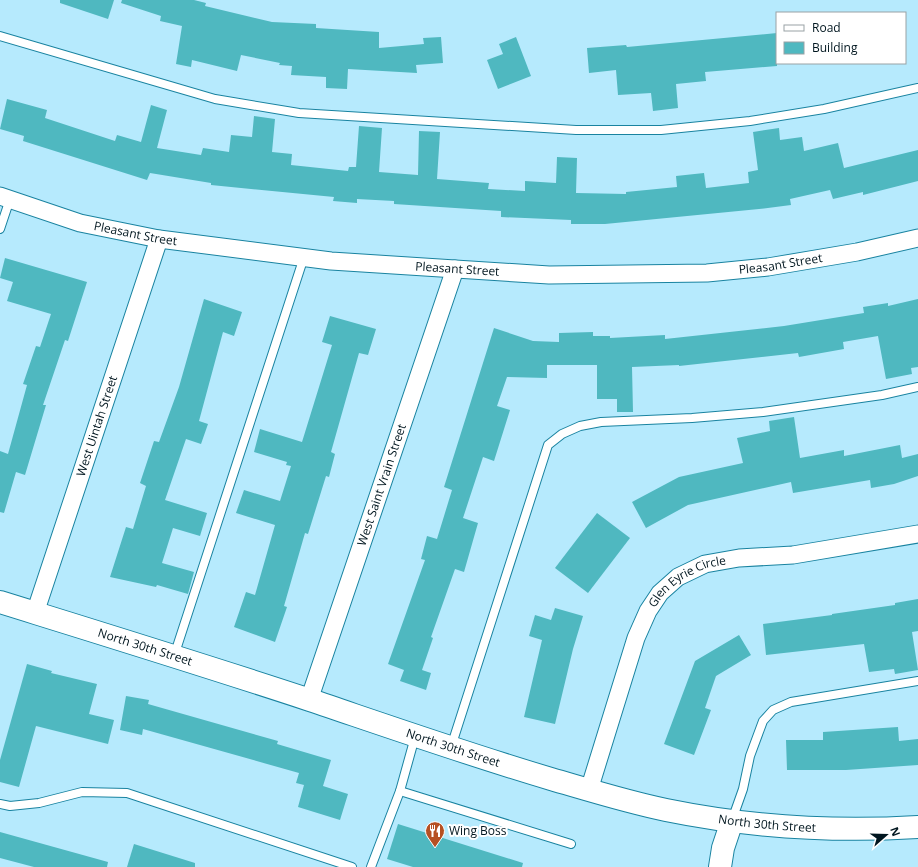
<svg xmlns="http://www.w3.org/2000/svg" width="918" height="867" font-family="'Open Sans',sans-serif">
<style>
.building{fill:#4fb8c0}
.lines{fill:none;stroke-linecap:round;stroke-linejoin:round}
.lane-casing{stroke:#1983a0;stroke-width:10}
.street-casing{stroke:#1983a0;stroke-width:19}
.secondary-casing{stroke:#1983a0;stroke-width:24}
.lane{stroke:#fff;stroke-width:8}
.street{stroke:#fff;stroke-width:17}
.secondary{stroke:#fff;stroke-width:22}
.labels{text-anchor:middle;stroke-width:4;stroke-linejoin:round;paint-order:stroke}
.street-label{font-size:12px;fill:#00161f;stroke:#fff}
.poi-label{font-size:12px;fill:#00161f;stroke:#fff;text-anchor:start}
</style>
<rect width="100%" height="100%" fill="#b6eafd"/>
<!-- building -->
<g class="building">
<path d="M 60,0 L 114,0 L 108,19 L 60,3 Z"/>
<path d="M 122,0 L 194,0 L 206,3 L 205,6 L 272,22 L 316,24 L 316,28 L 379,32 L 379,48 L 424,44 L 423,38 L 441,37 L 443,63 L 416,65 L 417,73 L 348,69 L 347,89 L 326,88 L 326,77 L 291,75 L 292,66 L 279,65 L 280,63 L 241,55 L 237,71 L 192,60 L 191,67 L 176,64 L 182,26 L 160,21 L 161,16 L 121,3 Z"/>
<path d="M 777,33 L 777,66 L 705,72 L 706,81 L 676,84 L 678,108 L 653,111 L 651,93 L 618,95 L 616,70 L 589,73 L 587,48 L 626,45 L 627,47 Z"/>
<path d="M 516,37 L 531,76 L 498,89 L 487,60 L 503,54 L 499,44 Z"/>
<path d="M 7,99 L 47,110 L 45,118 L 115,141 L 117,135 L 141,142 L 151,105 L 167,110 L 157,148 L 201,155 L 203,148 L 229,152 L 231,135 L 252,137 L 254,116 L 275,119 L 272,152 L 292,154 L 291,165 L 348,171 L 349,167 L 356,167 L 359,126 L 382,128 L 379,172 L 418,175 L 419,131 L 440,132 L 437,179 L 489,183 L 488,189 L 525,191 L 525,181 L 556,183 L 557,157 L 577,158 L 576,193 L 626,194 L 626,192 L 677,187 L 676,176 L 704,173 L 706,188 L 749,183 L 748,172 L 758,170 L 753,132 L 779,128 L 780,140 L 802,137 L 804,151 L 838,143 L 844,168 L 918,150 L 918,181 L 863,195 L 863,192 L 833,199 L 830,190 L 790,199 L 791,205 L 759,209 L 605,224 L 571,224 L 571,220 L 501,217 L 501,211 L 394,204 L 394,201 L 357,199 L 357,203 L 333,201 L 334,197 L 211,185 L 211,183 L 150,173 L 147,180 L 23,141 L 24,136 L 0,129 Z"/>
<path d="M 5,258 L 87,282 L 68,341 L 65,340 L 43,405 L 46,405 L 25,475 L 16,472 L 4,513 L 0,512 L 0,451 L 8,454 L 27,385 L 23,384 L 36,346 L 40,347 L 51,314 L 7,301 L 13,282 L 0,278 Z"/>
<path d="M 204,299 L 242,312 L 234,336 L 223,332 L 199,421 L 208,424 L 201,444 L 186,439 L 165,500 L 207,513 L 200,536 L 173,528 L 162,563 L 194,572 L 188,594 L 157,585 L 156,587 L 110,577 L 126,527 L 133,529 L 146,486 L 140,483 L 154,441 L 159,442 L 179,387 Z"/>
<path d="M 918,299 L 918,367 L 911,368 L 912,374 L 886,379 L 878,336 L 843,342 L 844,349 L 799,357 L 798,353 L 679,366 L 679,365 L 632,367 L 633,412 L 617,412 L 617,399 L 597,399 L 597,365 L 547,365 L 547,378 L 507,377 L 497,406 L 510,410 L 494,461 L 483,457 L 463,518 L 478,523 L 464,572 L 455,569 L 431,637 L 433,638 L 422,670 L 431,673 L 426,690 L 400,681 L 404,670 L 388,664 L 425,560 L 421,559 L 427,536 L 437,539 L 452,490 L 444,487 L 494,328 L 533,341 L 559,342 L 559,333 L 593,332 L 593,336 L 610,336 L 610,338 L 665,335 L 665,339 L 784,326 L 864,313 L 863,307 L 888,303 L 888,306 Z"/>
<path d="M 330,316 L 376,329 L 368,355 L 359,353 L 331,452 L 335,454 L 329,477 L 326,476 L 308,534 L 305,533 L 284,606 L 287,607 L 275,642 L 234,627 L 246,592 L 255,595 L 275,525 L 236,513 L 244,490 L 280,501 L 291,466 L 286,465 L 287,462 L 254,452 L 260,429 L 302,442 L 332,345 L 322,342 Z"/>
<path d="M 794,417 L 800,458 L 844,450 L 844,456 L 900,445 L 902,458 L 918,454 L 918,476 L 894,484 L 871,488 L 870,480 L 793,493 L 791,482 L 688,505 L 646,528 L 632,502 L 679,477 L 743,463 L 737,438 L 770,431 L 769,421 Z"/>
<path d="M 597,513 L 630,538 L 588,593 L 555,568 Z"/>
<path d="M 918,599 L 918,631 L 912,632 L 918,670 L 895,674 L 894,669 L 869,672 L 864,644 L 766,655 L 763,624 L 832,615 L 832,614 L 895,605 L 895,603 Z"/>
<path d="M 555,608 L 583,616 L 573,649 L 555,724 L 524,717 L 542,640 L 529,636 L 535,615 L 551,620 Z"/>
<path d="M 739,635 L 751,655 L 716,676 L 705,708 L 711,710 L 694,755 L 664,744 L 695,661 Z"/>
<path d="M 27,664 L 52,671 L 51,673 L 97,684 L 89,714 L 114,720 L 108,744 L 36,726 L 19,787 L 0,782 L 0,760 Z"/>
<path d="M 126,696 L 149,700 L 148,704 L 278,741 L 277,744 L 331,760 L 323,786 L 348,794 L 340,820 L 298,807 L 304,785 L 296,783 L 299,773 L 143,729 L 142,735 L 120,730 Z"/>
<path d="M 898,727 L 899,741 L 918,739 L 918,765 L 846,770 L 787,770 L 786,740 L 823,740 L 823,732 Z"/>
<path d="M 398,824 L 523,863 L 522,867 L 413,867 L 387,859 Z"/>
<path d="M 0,832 L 108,862 L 107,867 L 34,867 L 0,858 Z"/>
<path d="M 134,844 L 195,863 L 195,867 L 127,867 Z"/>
</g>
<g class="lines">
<defs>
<g id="lane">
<path d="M 0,36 L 215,99 L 299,113 L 576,130 L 661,130 L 750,121 L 824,109 L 918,88"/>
<path d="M 0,229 L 10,199"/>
<path d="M 174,656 L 304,257"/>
<path d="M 415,737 L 400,791 L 571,844"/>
<path d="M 451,747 L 548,445 L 562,434 L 580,426 L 601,422 L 692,418 L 763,412 L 882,395 L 918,387"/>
<path d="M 0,804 L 10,806 L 39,803 L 82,792 L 127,793 L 352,867"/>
<path d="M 732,820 L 743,789 L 750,756 L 763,721 L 773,710 L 791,702 L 918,681"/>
<path d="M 371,867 L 400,791"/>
</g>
<g id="street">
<path id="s1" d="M 0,196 L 80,223 L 159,239 L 331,261 L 549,275 L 707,273 L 768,267 L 857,252 L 918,238"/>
<path id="s2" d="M 35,613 L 159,239"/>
<path id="s3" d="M 309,700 L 455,269"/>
<path id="s4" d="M 589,790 L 636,638 L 648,611 L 660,593 L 678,577 L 705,564 L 739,558 L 793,555 L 918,534"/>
</g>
<g id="secondary">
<path id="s5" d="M 0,602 C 103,634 207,666 310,700 C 390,727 470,755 551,779 C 589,790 627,802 666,810 C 749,827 834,832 918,827"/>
<path d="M 720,867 L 723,848 L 732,821"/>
</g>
</defs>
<!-- lane casing -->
<use href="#lane" class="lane-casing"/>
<!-- street casing -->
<use href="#street" class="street-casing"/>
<!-- secondary casing -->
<use href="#secondary" class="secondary-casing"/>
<!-- lane -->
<use href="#lane" class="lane"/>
<!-- street -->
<use href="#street" class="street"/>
<!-- secondary -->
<use href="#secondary" class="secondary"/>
</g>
<!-- icons -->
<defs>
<symbol id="restaurant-pin" viewBox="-11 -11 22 30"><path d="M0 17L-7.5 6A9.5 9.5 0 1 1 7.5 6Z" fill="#b65023" stroke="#fff"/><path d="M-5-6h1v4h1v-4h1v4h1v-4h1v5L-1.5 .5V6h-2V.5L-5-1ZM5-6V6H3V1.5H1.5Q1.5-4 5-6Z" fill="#fff"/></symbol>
</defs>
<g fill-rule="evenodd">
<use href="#restaurant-pin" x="424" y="820" width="22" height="30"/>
</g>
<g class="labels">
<!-- street labels -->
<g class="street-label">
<text dy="4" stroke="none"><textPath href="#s1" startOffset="141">Pleasant Street</textPath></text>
<text dy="4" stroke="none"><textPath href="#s1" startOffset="789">Pleasant Street</textPath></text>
<text dy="4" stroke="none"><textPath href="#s1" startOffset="465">Pleasant Street</textPath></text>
<text dy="4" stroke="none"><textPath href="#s2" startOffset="197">West Uintah Street</textPath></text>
<text dy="4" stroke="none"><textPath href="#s3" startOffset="227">West Saint Vrain Street</textPath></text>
<text dy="4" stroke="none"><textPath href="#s4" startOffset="240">Glen Eyrie Circle</textPath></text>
<text dy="4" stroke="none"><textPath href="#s5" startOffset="152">North 30th Street</textPath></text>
<text dy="4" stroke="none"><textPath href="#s5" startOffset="476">North 30th Street</textPath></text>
<text dy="4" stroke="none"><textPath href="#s5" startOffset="800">North 30th Street</textPath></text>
</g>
<!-- poi labels -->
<g class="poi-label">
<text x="449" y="835">Wing Boss</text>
</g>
</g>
<!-- legend -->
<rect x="776" y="12" width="130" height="52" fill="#ffffff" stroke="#99a2a5"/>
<rect x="784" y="25" width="20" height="6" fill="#ffffff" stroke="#99a2a5"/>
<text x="812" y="32" font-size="12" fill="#00161f">Road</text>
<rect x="784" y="42" width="20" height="12" fill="#4fb8c0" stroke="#99a2a5"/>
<text x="812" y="52" font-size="12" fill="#00161f">Building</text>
<!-- north arrow -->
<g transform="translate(886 835) rotate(70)" stroke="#ffffff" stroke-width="3" paint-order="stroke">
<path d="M0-3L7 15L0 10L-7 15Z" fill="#00161f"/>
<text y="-6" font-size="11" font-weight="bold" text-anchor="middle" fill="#00161f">N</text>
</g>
</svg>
